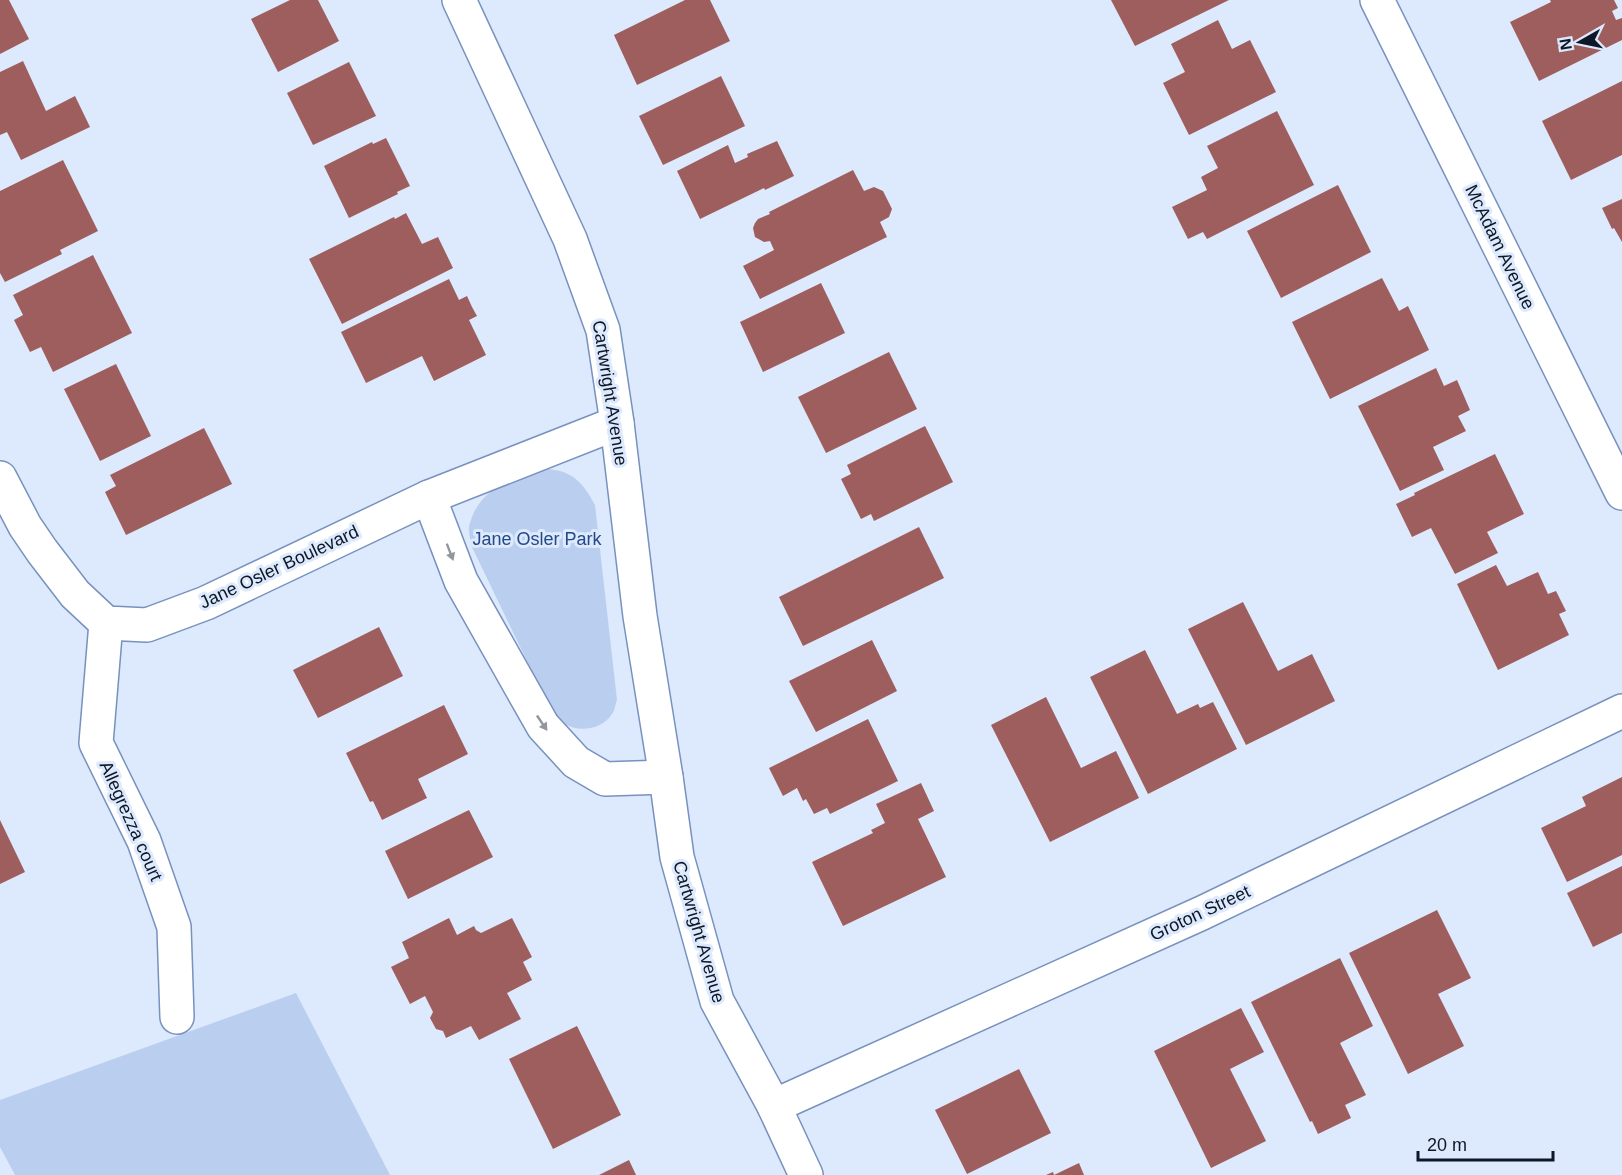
<svg xmlns="http://www.w3.org/2000/svg" width="1622" height="1175" font-family="Arial,sans-serif">
<style>
.green{fill:#bacef0}
.building{fill:#9e5e5d}
.lines{fill:none;stroke-linecap:round;stroke-linejoin:round}
.street-casing{stroke:#7792be;stroke-width:36}
.street{stroke:#fff;stroke-width:33}
.oneway{fill:#92979e}
.labels{text-anchor:middle;stroke-width:6;stroke-linejoin:round;paint-order:stroke}
.street-label{font-size:18px;fill:#0d1727;stroke:#dde9fc}
.park-label{font-size:18px;fill:#244888;stroke:#dde9fc}
</style>
<rect width="100%" height="100%" fill="#dde9fc"/>
<!-- green -->
<g class="green">
<path d="M 549,469 C 574,472 583,483 595,505 L 617,700 C 615,705 615,710 612,714 C 602,730 578,733 563,723 C 559,720 556,716 552,713 L 471,545 C 471,540 469,535 469,531 C 468,526 471,521 472,517 C 483,487 519,473 549,469 Z"/>
<path d="M 296,993 L 390,1175 L 15,1175 L 0,1147 L 0,1100 Z"/>
</g>
<!-- building -->
<g class="building">
<path d="M 0,0 L 9,0 L 29,39 L 0,54 Z"/>
<path d="M 290,0 L 318,0 L 339,41 L 278,72 L 251,19 Z"/>
<path d="M 685,0 L 710,0 L 730,41 L 637,85 L 614,35 Z"/>
<path d="M 1111,0 L 1229,0 L 1135,46 Z"/>
<path d="M 1550,0 L 1614,0 L 1618,8 L 1612,11 L 1616,20 L 1622,18 L 1622,40 L 1539,81 L 1510,22 L 1551,2 Z"/>
<path d="M 1218,20 L 1232,49 L 1250,40 L 1276,92 L 1189,135 L 1163,83 L 1185,72 L 1171,44 Z"/>
<path d="M 23,61 L 46,111 L 75,96 L 90,127 L 21,160 L 7,132 L 0,135 L 0,72 Z"/>
<path d="M 349,62 L 376,116 L 313,145 L 287,93 Z"/>
<path d="M 721,76 L 745,126 L 663,165 L 639,116 Z"/>
<path d="M 1622,81 L 1622,155 L 1571,180 L 1542,121 Z"/>
<path d="M 1277,111 L 1314,185 L 1207,239 L 1203,232 L 1188,239 L 1172,207 L 1207,190 L 1201,177 L 1218,168 L 1207,146 Z"/>
<path d="M 386,138 L 410,186 L 397,192 L 398,194 L 349,218 L 324,166 L 372,142 L 373,144 Z"/>
<path d="M 777,141 L 794,176 L 765,190 L 764,188 L 700,219 L 677,171 L 728,145 L 735,163 L 748,157 L 747,154 Z"/>
<path d="M 63,160 L 98,231 L 60,250 L 62,254 L 5,282 L 0,273 L 0,191 Z"/>
<path d="M 853,170 L 864,191 L 874,187 L 883,191 L 892,209 L 889,217 L 880,222 L 887,237 L 760,299 L 743,266 L 774,250 L 770,241 L 764,242 L 755,237 L 753,228 L 755,223 L 758,219 L 770,214 L 769,212 Z"/>
<path d="M 1338,185 L 1371,252 L 1281,298 L 1247,231 Z"/>
<path d="M 1622,199 L 1622,242 L 1614,228 L 1612,229 L 1602,208 Z"/>
<path d="M 406,213 L 422,244 L 438,237 L 453,268 L 342,324 L 309,259 L 394,217 L 395,219 Z"/>
<path d="M 93,255 L 132,333 L 53,372 L 41,347 L 30,352 L 14,320 L 23,315 L 13,295 Z"/>
<path d="M 1382,278 L 1399,311 L 1408,306 L 1429,350 L 1330,399 L 1292,322 Z"/>
<path d="M 449,279 L 459,300 L 467,296 L 472,307 L 477,316 L 469,320 L 486,355 L 434,381 L 422,356 L 366,383 L 341,332 Z"/>
<path d="M 821,283 L 845,333 L 763,372 L 740,322 Z"/>
<path d="M 889,352 L 917,409 L 826,453 L 798,397 Z"/>
<path d="M 116,364 L 151,436 L 100,461 L 64,389 Z"/>
<path d="M 1436,368 L 1444,386 L 1457,380 L 1470,410 L 1458,416 L 1466,431 L 1433,447 L 1444,470 L 1400,491 L 1358,406 Z"/>
<path d="M 925,426 L 953,482 L 874,521 L 871,514 L 861,519 L 841,479 L 851,474 L 847,465 Z"/>
<path d="M 204,428 L 232,484 L 126,535 L 105,492 L 116,486 L 110,475 Z"/>
<path d="M 1495,454 L 1524,514 L 1487,532 L 1498,553 L 1455,574 L 1431,528 L 1412,537 L 1396,504 L 1415,495 L 1414,493 Z"/>
<path d="M 919,527 L 944,578 L 803,646 L 779,597 Z"/>
<path d="M 1496,565 L 1507,586 L 1538,572 L 1548,594 L 1556,591 L 1566,611 L 1559,614 L 1569,635 L 1498,670 L 1457,584 Z"/>
<path d="M 1243,602 L 1278,671 L 1312,654 L 1335,701 L 1246,745 L 1188,629 Z"/>
<path d="M 379,627 L 403,676 L 318,718 L 293,670 Z"/>
<path d="M 872,640 L 897,691 L 816,732 L 789,681 Z"/>
<path d="M 1145,650 L 1177,714 L 1198,704 L 1200,708 L 1213,702 L 1237,749 L 1148,794 L 1090,677 Z"/>
<path d="M 1046,697 L 1081,768 L 1116,751 L 1139,798 L 1050,842 L 991,725 Z"/>
<path d="M 444,705 L 468,754 L 418,779 L 427,798 L 382,820 L 373,801 L 370,802 L 346,753 Z"/>
<path d="M 868,719 L 898,781 L 830,814 L 827,808 L 814,814 L 806,799 L 803,801 L 797,788 L 783,796 L 769,768 Z"/>
<path d="M 1622,777 L 1622,855 L 1567,882 L 1541,828 L 1586,806 L 1582,797 Z"/>
<path d="M 921,783 L 934,811 L 918,819 L 946,877 L 843,926 L 812,862 L 873,833 L 871,830 L 885,823 L 876,804 Z"/>
<path d="M 469,810 L 493,857 L 408,899 L 385,851 Z"/>
<path d="M 0,820 L 25,872 L 0,884 Z"/>
<path d="M 1622,866 L 1622,933 L 1593,947 L 1567,893 Z"/>
<path d="M 1437,910 L 1471,978 L 1438,994 L 1464,1046 L 1408,1074 L 1349,953 Z"/>
<path d="M 449,918 L 457,935 L 474,926 L 476,930 L 481,933 L 512,918 L 532,957 L 523,962 L 532,980 L 507,993 L 521,1019 L 479,1040 L 471,1026 L 446,1038 L 443,1031 L 436,1029 L 430,1018 L 433,1012 L 425,996 L 410,1004 L 391,967 L 409,958 L 402,942 Z"/>
<path d="M 1340,958 L 1373,1026 L 1340,1043 L 1366,1095 L 1345,1105 L 1351,1118 L 1318,1134 L 1312,1121 L 1310,1122 L 1251,1002 Z"/>
<path d="M 1241,1008 L 1264,1052 L 1230,1069 L 1266,1141 L 1211,1168 L 1154,1051 Z"/>
<path d="M 577,1026 L 621,1115 L 553,1149 L 509,1059 Z"/>
<path d="M 1019,1069 L 1051,1133 L 967,1174 L 935,1110 Z"/>
<path d="M 629,1160 L 636,1175 L 599,1175 Z"/>
<path d="M 1079,1163 L 1084,1175 L 1046,1175 L 1053,1172 L 1054,1175 Z"/>
</g>
<g class="lines">
<defs>
<g id="street">
<path d="M 459,0 L 570,239 L 603,330 L 617,423 L 640,616 L 666,777 L 677,857 L 717,1001 L 774,1106 L 806,1175"/>
<path d="M 1377,0 L 1622,493"/>
<path d="M 0,478 L 25,526 L 42,551 L 75,594 L 106,623 L 147,625 L 206,603 L 429,497 L 617,423"/>
<path d="M 429,497 L 461,581 L 543,726 L 576,762 L 605,779 L 666,777"/>
<path d="M 106,623 L 96,743 L 144,841 L 174,927 L 177,1017"/>
<path d="M 774,1106 L 1202,913 L 1622,711"/>
</g>
</defs>
<!-- street casing -->
<use href="#street" class="street-casing"/>
<!-- street -->
<use href="#street" class="street"/>
</g>
<!-- one-way arrows -->
<defs><path id="oneway-solid" d="M-6-.8H1V-3.2L6.5 0L1 3.2V.8H-6Z" transform="scale(1.5)"/></defs>
<g class="oneway">
<use href="#oneway-solid" transform="translate(450 552) rotate(69)"/>
<use href="#oneway-solid" transform="translate(542 723) rotate(56)"/>
</g>
<g class="labels">
<!-- street labels -->
<g class="street-label">
<text transform="translate(1500 247) rotate(64)" y="6">McAdam Avenue</text>
<text transform="translate(610 393) rotate(81)" y="6">Cartwright Avenue</text>
<text transform="translate(279 567) rotate(-25)" y="6">Jane Osler Boulevard</text>
<text transform="translate(131 821) rotate(66)" y="6">Allegrezza court</text>
<text transform="translate(1200 913) rotate(-25)" y="6">Groton Street</text>
<text transform="translate(699 932) rotate(74)" y="6">Cartwright Avenue</text>
</g>
<!-- park labels -->
<g class="park-label">
<text x="537" y="545">Jane Osler Park</text>
</g>
</g>
<!-- north arrow -->
<g transform="translate(1580 42) rotate(261)" stroke="#dde9fc" stroke-width="4.5" paint-order="stroke">
<path d="M0-4.5L10 22L0 15L-10 22Z" fill="#0d1727"/>
<text y="-9" font-size="16" font-weight="bold" text-anchor="middle" fill="#0d1727">N</text>
</g>
<!-- scale -->
<path d="M1418 1151v9h135v-9" fill="none" stroke="#0d1727" stroke-width="3"/>
<text x="1427" y="1151" font-size="18" fill="#0d1727" stroke="#dde9fc" stroke-width="4.5" paint-order="stroke">20 m</text>
</svg>
